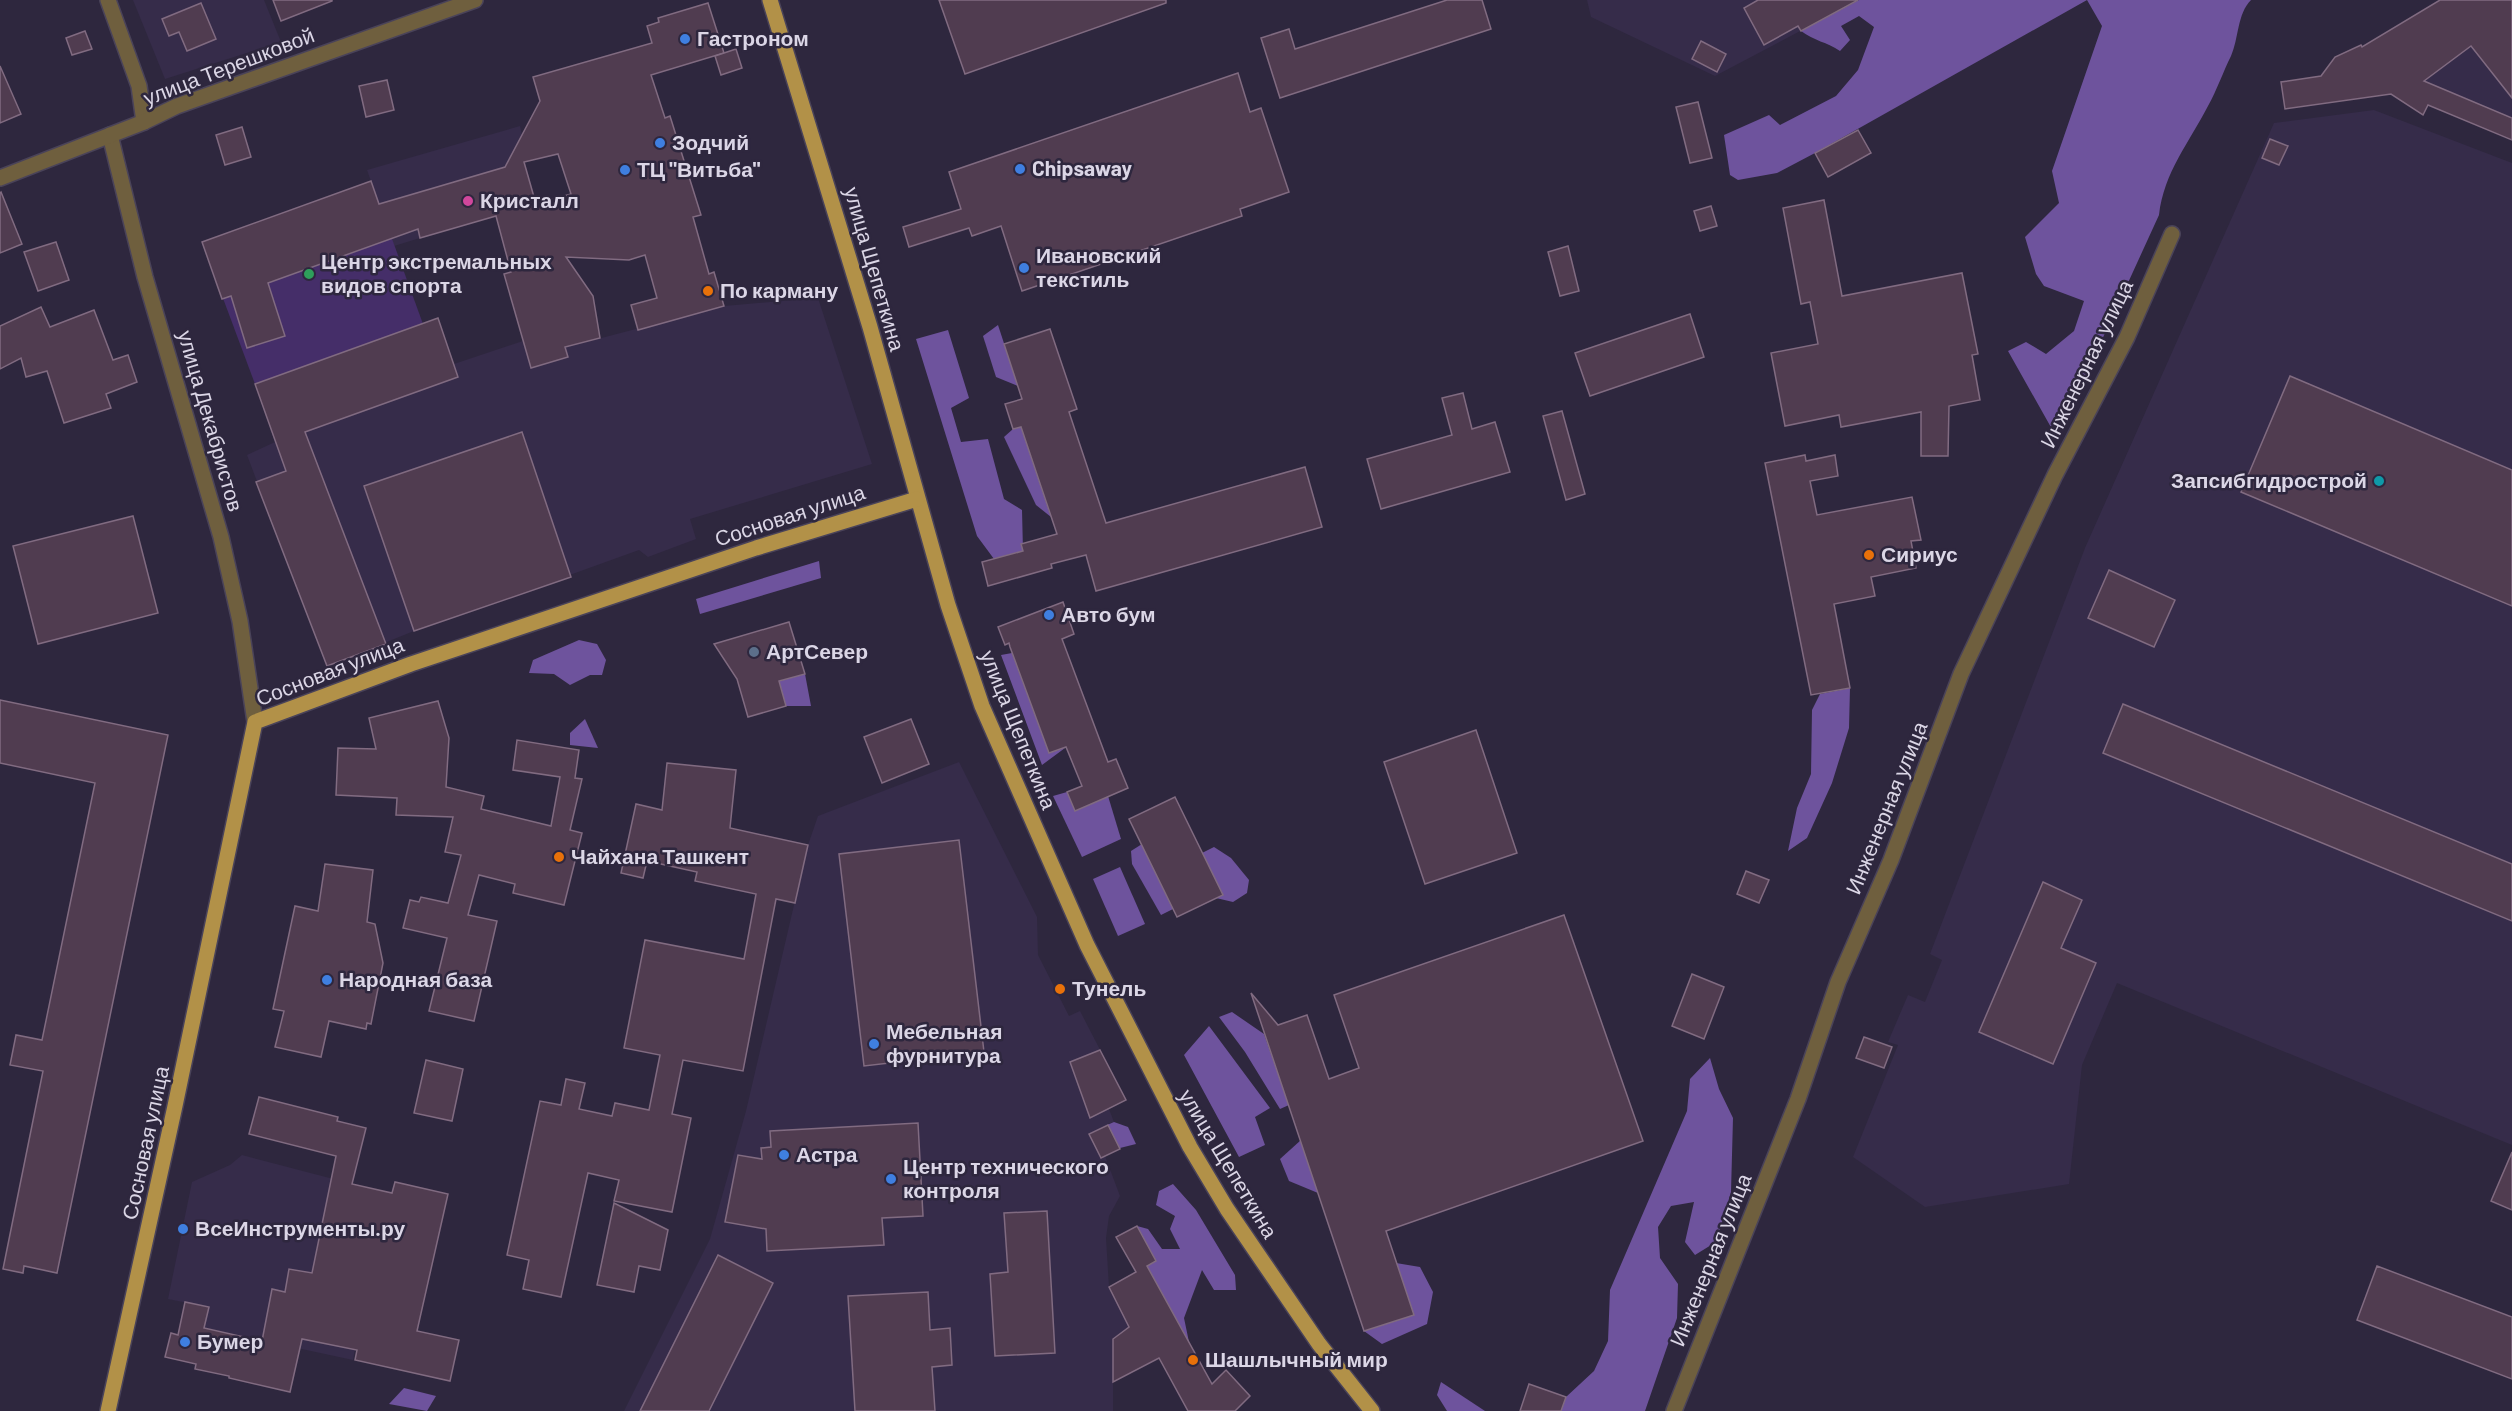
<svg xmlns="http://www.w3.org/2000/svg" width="2512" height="1411" font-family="Barlow,sans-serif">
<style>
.built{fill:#362c4a}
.green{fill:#452e69}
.forest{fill:#6e539d}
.building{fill:#503c50;stroke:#816b81;stroke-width:1.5;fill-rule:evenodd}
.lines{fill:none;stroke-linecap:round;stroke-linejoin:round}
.minor-casing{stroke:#4a4359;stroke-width:18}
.major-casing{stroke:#4a4359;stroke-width:18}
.minor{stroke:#6f5f3e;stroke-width:15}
.major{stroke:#b29148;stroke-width:15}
.shop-dot{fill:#3f7fe0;stroke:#2e273e;stroke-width:2}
.hotel-dot{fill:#d1479c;stroke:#2e273e;stroke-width:2}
.leisure-dot{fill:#2e9e5b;stroke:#2e273e;stroke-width:2}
.food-dot{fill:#e8710a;stroke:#2e273e;stroke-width:2}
.culture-dot{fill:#0f9aa8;stroke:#2e273e;stroke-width:2}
.service-dot{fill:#5c6f8a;stroke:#2e273e;stroke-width:2}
.labels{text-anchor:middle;stroke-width:5;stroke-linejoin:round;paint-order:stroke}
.poi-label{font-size:21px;font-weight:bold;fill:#dbd6e6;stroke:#2e273e;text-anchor:start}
.street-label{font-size:21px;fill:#dbd6e6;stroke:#2e273e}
</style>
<rect width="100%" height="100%" fill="#2e273e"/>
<!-- built -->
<g class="built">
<path d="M 133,0 L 264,0 L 281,42 L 165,79 Z"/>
<path d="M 1587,0 L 1859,0 L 1715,76 L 1591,17 Z"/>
<path d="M 2512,0 L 2512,140 L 2428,105 L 2423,115 L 2374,83 L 2361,45 L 2378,58 Z"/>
<path d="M 2374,110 L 2512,163 L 2512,1145 L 2117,983 L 2082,1065 L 2069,1184 L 1925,1207 L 1853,1157 L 1898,1045 L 1888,1042 L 1908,995 L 1925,1002 L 1942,960 L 1930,954 L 2085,548 L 2274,123 Z"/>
<path d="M 520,126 L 522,135 L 516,164 L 420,238 L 394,246 L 367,170 Z"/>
<path d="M 818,298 L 872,464 L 690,519 L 696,539 L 648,557 L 639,550 L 414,631 L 327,666 L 247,455 L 275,442 L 255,384 L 438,318 L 454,364 L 523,341 L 567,347 L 724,306 Z"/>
<path d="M 959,762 L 1037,917 L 1038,955 L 1069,1016 L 1080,1011 L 1126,1100 L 1109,1109 L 1114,1122 L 1108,1124 L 1120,1148 L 1105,1156 L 1120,1196 L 1109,1216 L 1106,1238 L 1109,1287 L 1130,1326 L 1113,1339 L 1113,1411 L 624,1411 L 710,1239 L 746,1111 L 808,845 L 818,816 Z"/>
<path d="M 242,1155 L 364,1187 L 357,1337 L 353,1360 L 204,1328 L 208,1307 L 168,1299 L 192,1182 L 230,1165 Z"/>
</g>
<!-- green -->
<path class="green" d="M 371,181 L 423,324 L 255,384 L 202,242 Z"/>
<!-- forest -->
<g class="forest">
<path d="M 1859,0 L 2251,0 C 2237,14 2239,38 2231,56 C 2223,72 2217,90 2208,106 C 2189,143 2164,172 2159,215 L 2057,438 L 2008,351 L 2026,342 L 2046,354 L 2074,331 L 2084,301 L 2044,286 L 2036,274 L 2025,237 L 2059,203 L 2052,171 L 2102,26 L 2087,0 L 1815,153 L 1777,173 L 1738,180 L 1730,175 L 1724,135 L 1769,115 L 1780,125 L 1836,96 L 1858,70 L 1874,27 L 1859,16 L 1841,26 L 1850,40 L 1840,51 C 1827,42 1814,41 1801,31 Z"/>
<path d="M 998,325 L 1018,386 L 996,377 L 983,336 Z"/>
<path d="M 948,330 L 969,398 L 951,408 L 961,442 L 988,439 L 1004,499 L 1022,510 L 1023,551 L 994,559 L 977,536 L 916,339 Z"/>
<path d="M 1021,427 L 1051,517 L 1036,505 L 1004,437 L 1013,429 Z"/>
<path d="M 819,561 L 821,578 L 700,614 L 696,599 Z"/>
<path d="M 579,640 L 597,644 L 606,660 L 602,675 L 590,675 L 570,685 L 554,674 L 529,673 L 533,660 Z"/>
<path d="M 1012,653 L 1049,753 L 1065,748 L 1042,765 L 1001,655 Z"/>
<path d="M 805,674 L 811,706 L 786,706 L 779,681 Z"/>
<path d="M 1850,688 L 1849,728 L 1832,783 L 1807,838 L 1788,851 L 1797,808 L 1811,774 L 1812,710 L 1820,694 Z"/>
<path d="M 585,719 L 598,748 L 570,745 L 570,733 Z"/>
<path d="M 1067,792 L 1108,796 L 1121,839 L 1082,857 L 1053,796 Z"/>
<path d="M 1142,844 L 1173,909 L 1161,915 L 1132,864 L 1131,851 Z"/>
<path d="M 1214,847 L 1231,858 L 1249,880 L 1247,893 L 1233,902 L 1216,898 L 1202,853 Z"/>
<path d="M 1120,867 L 1145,924 L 1118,936 L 1093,879 Z"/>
<path d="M 1232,1012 L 1264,1034 L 1289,1105 L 1280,1109 L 1245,1052 L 1219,1017 Z"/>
<path d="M 1209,1026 L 1270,1108 L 1255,1117 L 1265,1145 L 1239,1157 L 1184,1055 Z"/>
<path d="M 1710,1058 L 1719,1089 L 1733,1118 L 1731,1192 L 1716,1242 L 1695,1255 L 1685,1242 L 1694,1202 L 1671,1206 L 1658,1227 L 1660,1258 L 1678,1284 L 1677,1318 L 1645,1411 L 1561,1411 L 1566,1397 L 1594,1371 L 1608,1341 L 1610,1290 L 1687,1111 L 1690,1079 Z"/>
<path d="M 1114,1122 L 1128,1127 L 1136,1144 L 1120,1148 L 1107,1125 Z"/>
<path d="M 1301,1140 L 1318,1193 L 1289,1181 L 1280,1159 Z"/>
<path d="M 1173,1184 L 1196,1210 L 1235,1275 L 1236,1290 L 1214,1290 L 1202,1270 L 1184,1318 L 1189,1342 L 1147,1266 L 1156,1261 L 1137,1226 L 1148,1229 L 1162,1249 L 1180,1249 L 1170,1229 L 1175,1216 L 1156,1205 L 1159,1191 Z"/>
<path d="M 1396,1263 L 1420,1267 L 1433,1292 L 1427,1324 L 1382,1344 L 1364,1331 L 1413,1315 Z"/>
<path d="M 1441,1382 L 1485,1411 L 1447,1411 L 1437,1395 Z"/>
<path d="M 404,1388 L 436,1396 L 427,1411 L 389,1404 Z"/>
</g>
<!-- building -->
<g class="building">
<path d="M 273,0 L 332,0 L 332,1 L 281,21 Z"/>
<path d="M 939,0 L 1166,0 L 1166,3 L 965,74 Z"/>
<path d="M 1447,0 L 1482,0 L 1491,29 L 1280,98 L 1261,38 L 1289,29 L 1295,49 Z"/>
<path d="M 1758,0 L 1858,0 L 1801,31 L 1798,26 L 1764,45 L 1744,8 Z"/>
<path d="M 2440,0 L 2512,0 L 2512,98 L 2471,46 L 2424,81 L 2512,118 L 2512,140 L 2428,105 L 2423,115 L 2391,94 L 2285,109 L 2281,82 L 2321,76 L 2335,57 L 2361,45 L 2362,47 Z"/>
<path d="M 201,3 L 216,39 L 187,51 L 179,32 L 169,36 L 162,19 Z"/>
<path d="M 708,3 L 724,53 L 651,75 L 665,118 L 670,116 L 701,215 L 693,217 L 709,274 L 714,272 L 724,306 L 638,330 L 631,305 L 657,298 L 645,255 L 629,260 L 566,257 L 593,296 L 600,338 L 565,347 L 568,357 L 531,368 L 504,274 L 511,272 L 496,216 L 420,238 L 418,229 L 268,283 L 285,336 L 247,348 L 231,296 L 222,299 L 202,242 L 371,181 L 379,204 L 505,167 L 540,101 L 533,77 L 652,43 L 647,26 L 659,22 L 658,18 ZM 558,154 L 571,194 L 536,204 L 524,162 Z"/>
<path d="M 85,31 L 92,49 L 72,55 L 66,38 Z"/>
<path d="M 1701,41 L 1726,54 L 1717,72 L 1692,59 Z"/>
<path d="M 736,49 L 742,68 L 721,75 L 715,56 Z"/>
<path d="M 0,66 L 21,114 L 0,123 Z"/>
<path d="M 1238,73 L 1250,112 L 1261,108 L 1289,192 L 1240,209 L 1242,216 L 1022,291 L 1001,226 L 972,236 L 969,228 L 909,247 L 903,227 L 961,209 L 949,172 Z"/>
<path d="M 387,80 L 394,110 L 366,117 L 359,86 Z"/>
<path d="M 1698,102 L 1712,158 L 1690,163 L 1676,107 Z"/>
<path d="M 242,127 L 251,157 L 225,165 L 216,135 Z"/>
<path d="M 1858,130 L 1871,153 L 1828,177 L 1815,153 Z"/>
<path d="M 2270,139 L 2288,146 L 2279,165 L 2262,158 Z"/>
<path d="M 1,192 L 22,244 L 0,253 L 0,193 Z"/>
<path d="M 1824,200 L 1842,296 L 1962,273 L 1978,354 L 1972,355 L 1980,400 L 1949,406 L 1948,456 L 1921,456 L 1921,412 L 1841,427 L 1839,415 L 1785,426 L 1771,353 L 1818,344 L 1810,302 L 1801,304 L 1783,208 Z"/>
<path d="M 1711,206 L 1717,226 L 1700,231 L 1694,211 Z"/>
<path d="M 56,242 L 69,280 L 38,291 L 24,252 Z"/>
<path d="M 1568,246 L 1579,291 L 1560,296 L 1548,252 Z"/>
<path d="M 41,307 L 50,327 L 94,310 L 113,360 L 128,355 L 137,382 L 106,394 L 111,408 L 64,423 L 47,371 L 26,377 L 21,358 L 0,369 L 0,326 Z"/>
<path d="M 1690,314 L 1704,357 L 1590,396 L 1575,353 Z"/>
<path d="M 438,318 L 458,377 L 305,432 L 386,644 L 327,666 L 256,482 L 286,471 L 255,384 Z"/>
<path d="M 1050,329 L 1077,409 L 1069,412 L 1106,523 L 1305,467 L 1322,527 L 1096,591 L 1086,555 L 1051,564 L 1052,568 L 988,586 L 982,562 L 1023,551 L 1021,544 L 1057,534 L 1021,427 L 1013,429 L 1005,404 L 1022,399 L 1004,344 Z"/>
<path d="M 2290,376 L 2512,470 L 2512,606 L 2241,492 Z"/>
<path d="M 1463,393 L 1472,429 L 1495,422 L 1510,472 L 1381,509 L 1367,459 L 1452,435 L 1442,398 Z"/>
<path d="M 1562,411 L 1585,494 L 1566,500 L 1543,416 Z"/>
<path d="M 522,432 L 571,577 L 414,631 L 364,486 Z"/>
<path d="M 1805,455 L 1806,461 L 1835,455 L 1838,476 L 1810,481 L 1817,515 L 1912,497 L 1921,540 L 1911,541 L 1916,568 L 1871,577 L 1875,596 L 1834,604 L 1850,688 L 1811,695 L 1765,463 Z"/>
<path d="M 133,516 L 158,613 L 38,644 L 13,546 Z"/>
<path d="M 2109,570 L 2175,600 L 2154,647 L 2088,618 Z"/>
<path d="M 1063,602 L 1074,634 L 1062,639 L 1108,762 L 1116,759 L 1128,788 L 1075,811 L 1067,792 L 1082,786 L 1066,747 L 1049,753 L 1010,647 L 1009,643 L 1005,645 L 998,627 Z"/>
<path d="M 789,622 L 805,674 L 779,681 L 786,706 L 748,717 L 737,679 L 714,644 Z"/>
<path d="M 0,700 L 168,735 L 57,1273 L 24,1266 L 23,1273 L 3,1269 L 43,1071 L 10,1065 L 16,1035 L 42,1040 L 95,783 L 0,763 Z"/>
<path d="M 438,701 L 449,738 L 446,787 L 484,796 L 481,809 L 551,826 L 560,777 L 513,770 L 517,740 L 579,750 L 575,778 L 582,779 L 570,830 L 582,833 L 564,905 L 513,893 L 515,884 L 479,875 L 468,915 L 497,921 L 474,1021 L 429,1011 L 447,938 L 403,928 L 410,900 L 419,902 L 421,897 L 448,903 L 461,855 L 445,852 L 453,817 L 396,815 L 397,798 L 336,795 L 338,748 L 376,749 L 369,718 Z"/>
<path d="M 2123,704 L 2512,864 L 2512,921 L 2103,753 Z"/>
<path d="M 911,719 L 929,764 L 882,783 L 864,737 Z"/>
<path d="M 1476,730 L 1517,853 L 1425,884 L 1384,762 Z"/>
<path d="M 667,763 L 736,770 L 730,828 L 808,845 L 795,903 L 776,899 L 743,1071 L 683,1060 L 672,1114 L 691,1118 L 672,1212 L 614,1201 L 619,1180 L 588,1173 L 561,1297 L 523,1289 L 529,1260 L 507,1255 L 540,1101 L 561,1105 L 566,1079 L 585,1083 L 579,1109 L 612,1116 L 615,1103 L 649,1110 L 660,1055 L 624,1048 L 645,940 L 744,959 L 756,894 L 695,881 L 697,872 L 647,861 L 643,878 L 621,873 L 636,804 L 662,810 Z"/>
<path d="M 1175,797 L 1223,895 L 1177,917 L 1129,819 Z"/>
<path d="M 959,840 L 984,1052 L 864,1066 L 839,854 Z"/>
<path d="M 325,864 L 373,870 L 367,922 L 375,924 L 383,963 L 371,1024 L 367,1023 L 366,1029 L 329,1021 L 321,1057 L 275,1047 L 284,1011 L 273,1009 L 295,906 L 318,911 Z"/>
<path d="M 1746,871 L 1769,880 L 1759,903 L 1737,894 Z"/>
<path d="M 2043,882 L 2082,900 L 2061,948 L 2096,963 L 2053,1064 L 1979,1032 Z"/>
<path d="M 1564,915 L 1643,1141 L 1386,1231 L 1414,1315 L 1364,1331 L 1251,993 L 1278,1025 L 1307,1015 L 1329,1079 L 1359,1068 L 1334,995 Z"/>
<path d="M 1692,974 L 1724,987 L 1704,1039 L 1672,1026 Z"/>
<path d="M 1864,1037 L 1892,1047 L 1884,1068 L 1856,1058 Z"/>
<path d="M 1100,1050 L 1126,1100 L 1090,1118 L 1070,1062 Z"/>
<path d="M 426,1060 L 463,1069 L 452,1121 L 414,1113 Z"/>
<path d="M 259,1097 L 338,1117 L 337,1121 L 366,1128 L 352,1184 L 392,1193 L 395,1182 L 448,1194 L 417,1331 L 459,1340 L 450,1381 L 355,1360 L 357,1350 L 302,1339 L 290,1392 L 229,1378 L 229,1376 L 195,1369 L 196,1364 L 165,1357 L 171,1333 L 178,1335 L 185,1302 L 209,1307 L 204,1328 L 262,1341 L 272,1289 L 285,1292 L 289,1269 L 312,1273 L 336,1156 L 249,1134 Z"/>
<path d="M 918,1123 L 923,1216 L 882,1218 L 884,1245 L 767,1251 L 766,1229 L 725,1222 L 738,1155 L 762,1159 L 761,1148 L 771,1147 L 770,1131 Z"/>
<path d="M 1108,1125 L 1120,1149 L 1101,1158 L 1089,1134 Z"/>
<path d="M 2512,1152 L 2512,1210 L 2491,1201 Z"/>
<path d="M 614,1203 L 668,1230 L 660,1270 L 639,1266 L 634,1292 L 597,1285 Z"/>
<path d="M 1047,1211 L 1055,1353 L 995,1356 L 990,1274 L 1008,1272 L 1004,1213 Z"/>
<path d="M 1137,1226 L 1156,1261 L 1147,1266 L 1212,1384 L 1226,1370 L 1250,1396 L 1235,1411 L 1188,1411 L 1159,1358 L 1113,1382 L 1113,1339 L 1129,1327 L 1109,1287 L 1136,1272 L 1116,1237 Z"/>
<path d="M 718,1255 L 773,1283 L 709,1411 L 640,1411 Z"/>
<path d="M 2377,1266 L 2512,1317 L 2512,1379 L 2357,1320 Z"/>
<path d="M 928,1292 L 930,1330 L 950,1328 L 952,1365 L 932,1367 L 935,1411 L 855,1411 L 848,1296 Z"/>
<path d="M 1529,1384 L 1566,1397 L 1561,1411 L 1520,1411 Z"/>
</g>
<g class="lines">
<defs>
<g id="minor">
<path d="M 108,0 L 139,86 L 144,122"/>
<path d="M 110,135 L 145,277 L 221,537 L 240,621 L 255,722"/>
<path d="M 0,178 L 144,122 L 177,106 L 475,0"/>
<path d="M 1674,1411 L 1798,1099 L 1838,982 L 1891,860 L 1961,674 L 2055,475 L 2127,337 L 2172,234"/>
</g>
<g id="major">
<path d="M 770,0 L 870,327 L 948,605 L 982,706 L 1087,945 L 1190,1147 L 1227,1209 L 1319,1344 L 1372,1411"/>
<path d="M 108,1411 L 175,1106 L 255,722 L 411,664 L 756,548 L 917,499"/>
</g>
</defs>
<!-- minor casing -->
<use href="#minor" class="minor-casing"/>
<!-- major casing -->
<use href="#major" class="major-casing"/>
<!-- minor -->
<use href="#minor" class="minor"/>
<!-- major -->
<use href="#major" class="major"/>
</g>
<!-- markers -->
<g class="shop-dot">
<circle cx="685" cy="39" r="6"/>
<circle cx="660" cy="143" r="6"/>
<circle cx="1020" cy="169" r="6"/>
<circle cx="625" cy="170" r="6"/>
<circle cx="1024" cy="268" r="6"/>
<circle cx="1049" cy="615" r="6"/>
<circle cx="327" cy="980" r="6"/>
<circle cx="874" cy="1044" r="6"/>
<circle cx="784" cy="1155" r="6"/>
<circle cx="891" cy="1179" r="6"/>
<circle cx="183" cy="1229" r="6"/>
<circle cx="185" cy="1342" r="6"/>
</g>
<circle class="hotel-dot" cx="468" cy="201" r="6"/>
<circle class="leisure-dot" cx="309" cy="274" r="6"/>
<g class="food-dot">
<circle cx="708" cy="291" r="6"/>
<circle cx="1869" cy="555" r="6"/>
<circle cx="559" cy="857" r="6"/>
<circle cx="1060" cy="989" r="6"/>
<circle cx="1193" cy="1360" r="6"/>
</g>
<circle class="culture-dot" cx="2379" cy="481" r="6"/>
<circle class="service-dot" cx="754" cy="652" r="6"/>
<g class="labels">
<!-- poi labels -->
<g class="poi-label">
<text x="697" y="46">Гастроном</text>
<text x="672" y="150">Зодчий</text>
<text x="1032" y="176">Chipsaway</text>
<text x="637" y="177">ТЦ "Витьба"</text>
<text x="480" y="208">Кристалл</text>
<text x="1036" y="263">Ивановский<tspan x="1036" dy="24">текстиль</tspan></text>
<text x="321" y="269">Центр экстремальных<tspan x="321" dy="24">видов спорта</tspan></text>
<text x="720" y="298">По карману</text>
<text x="2367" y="488" text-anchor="end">Запсибгидрострой</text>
<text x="1881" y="562">Сириус</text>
<text x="1061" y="622">Авто бум</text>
<text x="766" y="659">АртСевер</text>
<text x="571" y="864">Чайхана Ташкент</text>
<text x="339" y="987">Народная база</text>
<text x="1072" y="996">Тунель</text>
<text x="886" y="1039">Мебельная<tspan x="886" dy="24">фурнитура</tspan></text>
<text x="796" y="1162">Астра</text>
<text x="903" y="1174">Центр технического<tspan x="903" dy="24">контроля</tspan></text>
<text x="195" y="1236">ВсеИнструменты.ру</text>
<text x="197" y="1349">Бумер</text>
<text x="1205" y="1367">Шашлычный мир</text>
</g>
<!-- street labels -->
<g class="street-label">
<text transform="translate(229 67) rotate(-21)" y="7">улица Терешковой</text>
<text transform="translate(874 269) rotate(74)" y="7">улица Щепеткина</text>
<text transform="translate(2087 364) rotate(-64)" y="7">Инженерная улица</text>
<text transform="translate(210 421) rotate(74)" y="7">улица Декабристов</text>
<text transform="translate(790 516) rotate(-18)" y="7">Сосновая улица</text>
<text transform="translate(330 672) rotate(-21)" y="7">Сосновая улица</text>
<text transform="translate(1018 730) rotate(68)" y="7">улица Щепеткина</text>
<text transform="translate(1887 808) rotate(-68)" y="7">Инженерная улица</text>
<text transform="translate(146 1143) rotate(-78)" y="7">Сосновая улица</text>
<text transform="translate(1228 1164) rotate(59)" y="7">улица Щепеткина</text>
<text transform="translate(1711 1260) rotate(-68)" y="7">Инженерная улица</text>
</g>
</g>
</svg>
